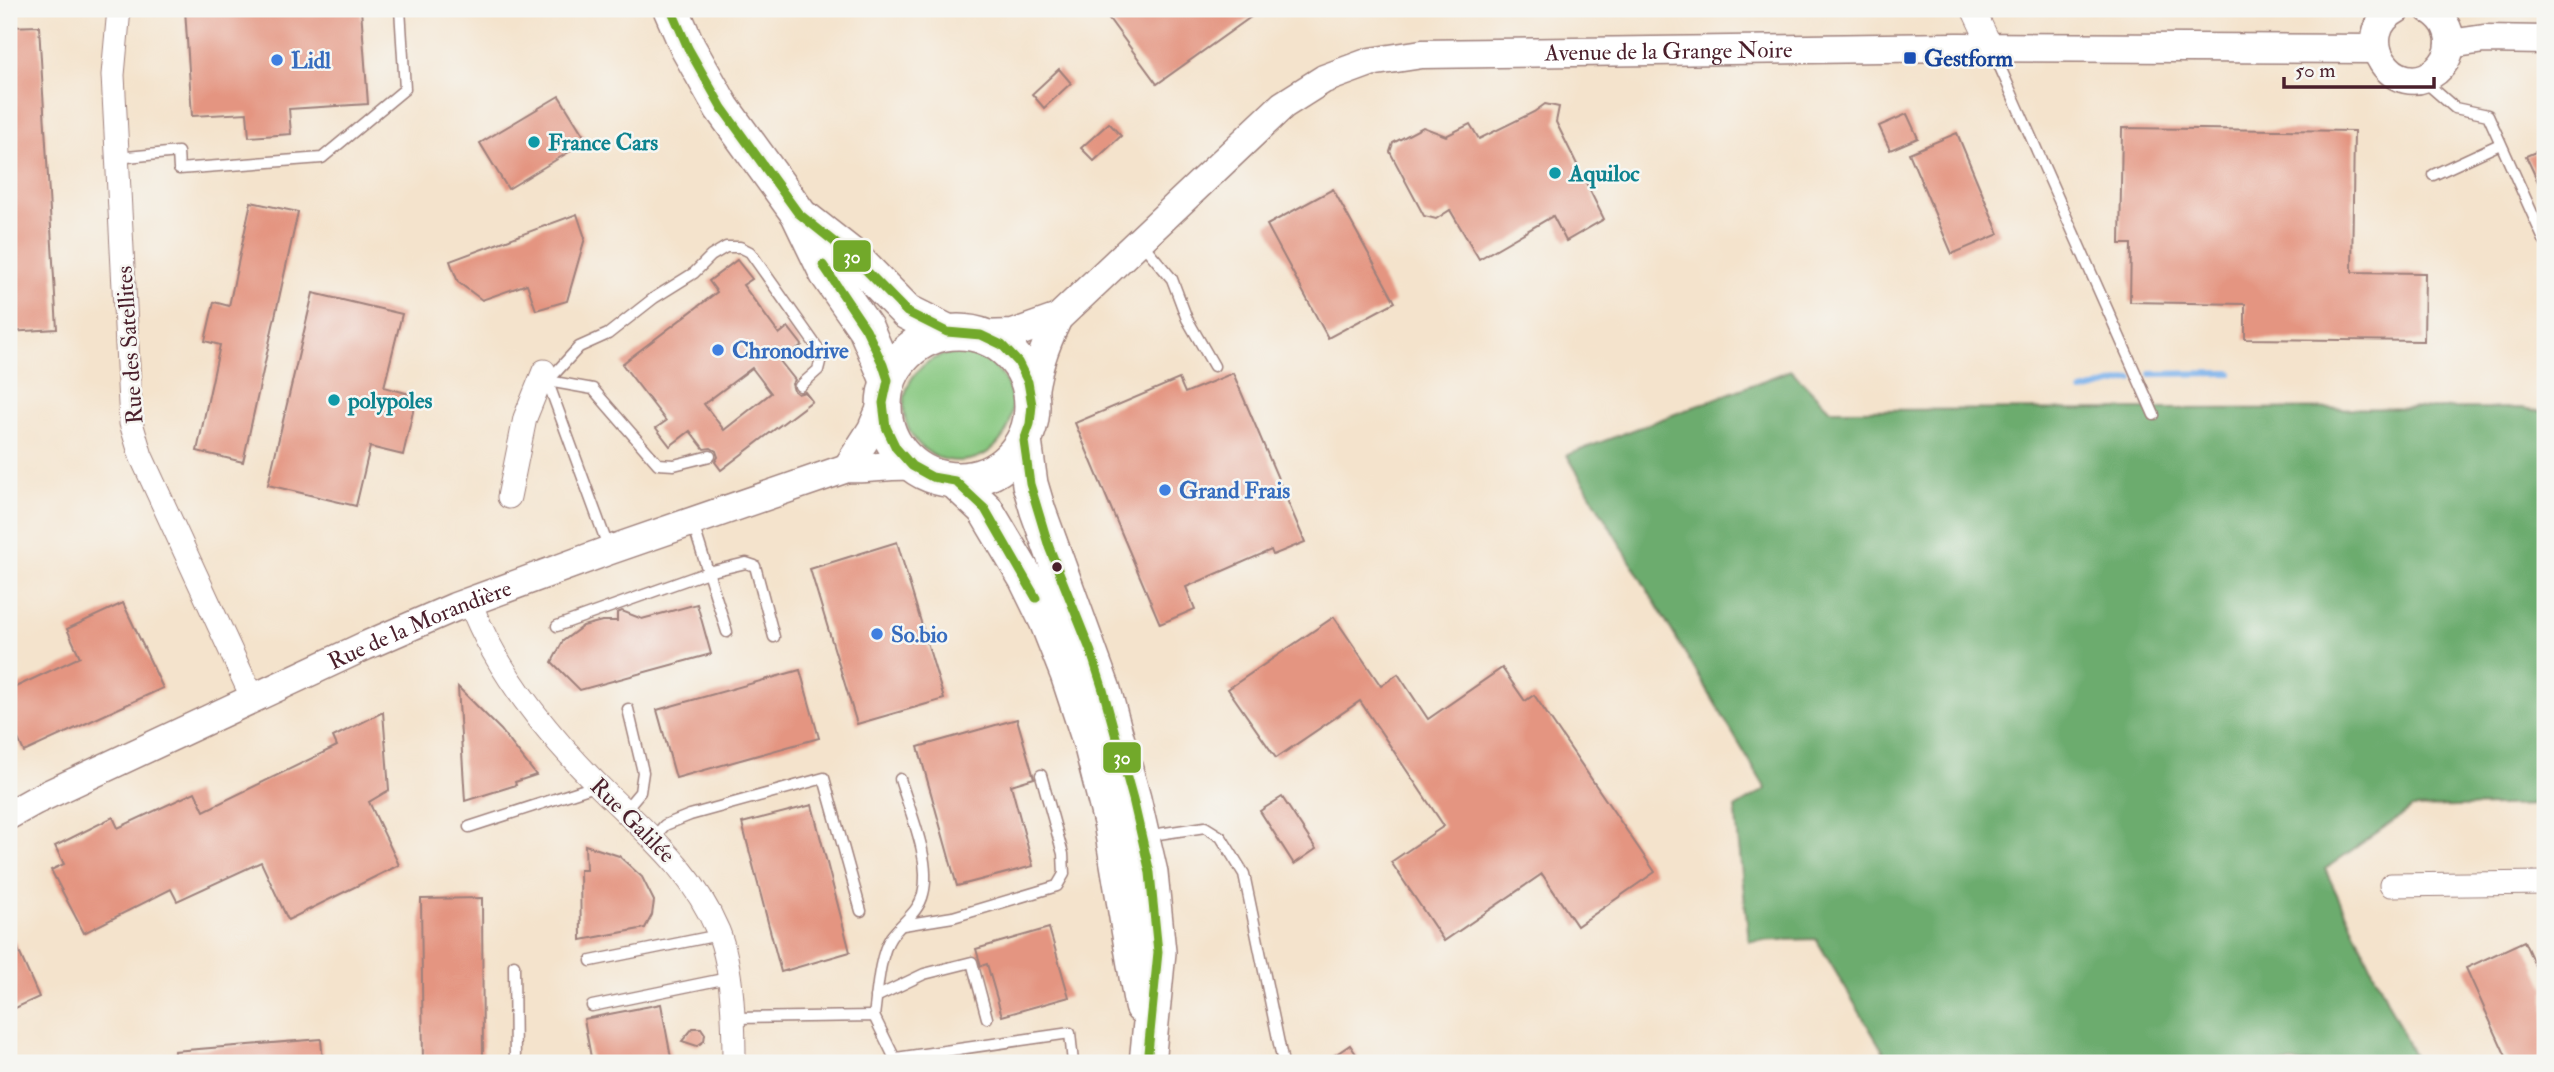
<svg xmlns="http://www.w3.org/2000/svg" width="2554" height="1072" font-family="'IM FELL Double Pica',serif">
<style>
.green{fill:#86c77f;stroke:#687355;stroke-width:2}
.forest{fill:#6cac6e;stroke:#5b664c;stroke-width:2}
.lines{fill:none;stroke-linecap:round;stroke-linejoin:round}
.stream{stroke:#7db2eb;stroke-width:6}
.building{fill:#e49581;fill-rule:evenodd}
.service-casing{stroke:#9f817c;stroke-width:13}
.minor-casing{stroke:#9f817c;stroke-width:25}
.tertiary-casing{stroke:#9f817c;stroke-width:31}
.primary-casing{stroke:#9f817c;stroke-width:38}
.service{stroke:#fff;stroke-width:10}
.minor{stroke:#fff;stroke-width:23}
.tertiary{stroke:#fff;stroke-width:28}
.primary{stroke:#fff;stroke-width:35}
.bus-1-casing{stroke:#f6f6f2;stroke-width:14}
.bus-1{stroke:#72a92a;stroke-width:9}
.transit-dot{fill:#1a4fb4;stroke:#f6f6f2;stroke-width:2.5}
.shop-dot{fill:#3f7fe0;stroke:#f6f6f2;stroke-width:2.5}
.culture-dot{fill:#0f9aa8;stroke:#f6f6f2;stroke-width:2.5}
.bus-dot{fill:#4a1f2b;stroke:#f6f6f2;stroke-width:2.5}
.labels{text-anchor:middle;stroke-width:5;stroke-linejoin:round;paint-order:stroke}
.street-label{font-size:23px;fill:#4a1f2b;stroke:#f6f6f2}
.transit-label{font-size:23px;font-weight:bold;fill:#164399;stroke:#f6f6f2;text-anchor:start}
.shop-label{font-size:23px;font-weight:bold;fill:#366cbe;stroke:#f6f6f2;text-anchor:start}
.culture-label{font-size:23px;font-weight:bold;fill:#0d838f;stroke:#f6f6f2;text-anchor:start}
.line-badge{stroke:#f6f6f2;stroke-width:2.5}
.badge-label{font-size:19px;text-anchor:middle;font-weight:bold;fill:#fff}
</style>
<rect width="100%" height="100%" fill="#f6f6f2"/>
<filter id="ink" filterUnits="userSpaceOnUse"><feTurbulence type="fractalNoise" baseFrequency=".0143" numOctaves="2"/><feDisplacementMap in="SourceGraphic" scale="14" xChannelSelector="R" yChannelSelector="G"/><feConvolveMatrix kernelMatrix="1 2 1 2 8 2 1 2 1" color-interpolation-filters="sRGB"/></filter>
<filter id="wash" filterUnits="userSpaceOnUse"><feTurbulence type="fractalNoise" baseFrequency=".00686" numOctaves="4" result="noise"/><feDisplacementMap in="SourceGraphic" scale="28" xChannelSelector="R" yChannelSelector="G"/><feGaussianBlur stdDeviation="1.57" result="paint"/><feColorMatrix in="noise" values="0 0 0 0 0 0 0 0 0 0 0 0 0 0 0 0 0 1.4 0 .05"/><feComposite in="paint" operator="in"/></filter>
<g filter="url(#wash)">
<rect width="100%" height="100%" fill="#f4e3cc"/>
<!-- green -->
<circle class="green" cx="958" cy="407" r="54"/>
<!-- forest -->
<path class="forest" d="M 1791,370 L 1830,410 L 2522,408 L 2545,412 L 2545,805 L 2412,808 L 2325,869 L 2417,1063 L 1890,1063 L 1816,939 L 1749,941 L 1735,808 L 1766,789 L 1567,455 Z"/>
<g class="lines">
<!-- stream -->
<g class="stream">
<path d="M 2151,374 L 2231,373"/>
<path d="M 2082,391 L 2132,379"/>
</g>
</g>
<g id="blocks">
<!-- building -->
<g class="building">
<path d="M 185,9 L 361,9 L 368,104 L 289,109 L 291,134 L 249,137 L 247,113 L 192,116 Z"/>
<path d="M 1102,9 L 1262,9 L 1157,84 Z"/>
<path d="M 39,26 L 57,329 L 9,332 L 9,27 Z"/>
<path d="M 1059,69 L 1071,83 L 1044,108 L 1032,94 Z"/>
<path d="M 559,96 L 587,141 L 508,189 L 480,143 Z"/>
<path d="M 1545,104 L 1559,107 L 1556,122 L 1604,219 L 1566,241 L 1553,216 L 1479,259 L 1450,210 L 1436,219 L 1424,216 L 1390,152 L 1393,143 L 1423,127 L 1446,136 L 1470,124 L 1479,139 L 1534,112 Z"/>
<path d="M 1907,114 L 1918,138 L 1890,150 L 1879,126 Z"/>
<path d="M 1109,123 L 1121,136 L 1094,161 L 1081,148 Z"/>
<path d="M 2122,128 L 2354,131 L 2352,272 L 2425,273 L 2424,341 L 2245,339 L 2245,304 L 2130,302 L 2131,244 L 2120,244 Z"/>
<path d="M 1957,133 L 1999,234 L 1952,254 L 1909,153 Z"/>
<path d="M 2545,148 L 2545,197 L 2526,156 Z"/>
<path d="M 1333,189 L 1395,302 L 1328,338 L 1267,225 Z"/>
<path d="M 251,202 L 298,212 L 243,462 L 197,451 L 220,345 L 205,341 L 214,302 L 229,306 Z"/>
<path d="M 577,214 L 585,238 L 567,301 L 536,310 L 527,284 L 482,300 L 458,282 L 450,261 Z"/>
<path d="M 737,260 L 752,279 L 743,285 L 779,334 L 788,327 L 802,345 L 780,361 L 795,380 L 792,384 L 794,391 L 798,394 L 805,392 L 812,401 L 721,470 L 715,462 L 718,457 L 716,451 L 711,448 L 704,449 L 690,431 L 670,446 L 656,428 L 666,421 L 622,364 L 717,292 L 709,281 ZM 752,368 L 771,393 L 724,430 L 704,404 Z"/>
<path d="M 313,293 L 402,314 L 384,387 L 410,394 L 415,403 L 403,455 L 370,447 L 356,506 L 268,485 Z"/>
<path d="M 1233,373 L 1305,542 L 1273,555 L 1271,550 L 1186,587 L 1195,609 L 1160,624 L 1075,423 L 1179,379 L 1185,393 Z"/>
<path d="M 897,542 L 944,699 L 857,724 L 810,569 Z"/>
<path d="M 123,603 L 163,688 L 24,752 L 9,719 L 9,690 L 80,657 L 67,629 Z"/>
<path d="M 697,604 L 711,654 L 580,690 L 552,662 L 563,641 L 583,626 L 602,621 L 617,621 L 617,613 L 622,611 L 642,619 Z"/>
<path d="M 1334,617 L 1381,686 L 1398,674 L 1428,719 L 1502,668 L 1525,701 L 1534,695 L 1655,872 L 1577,926 L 1542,874 L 1444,941 L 1391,862 L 1444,826 L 1360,701 L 1276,758 L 1228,689 Z"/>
<path d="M 800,670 L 819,738 L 676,778 L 657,710 Z"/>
<path d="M 458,687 L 501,730 L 536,775 L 515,782 L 516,785 L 465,801 Z"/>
<path d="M 383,712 L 389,790 L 369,802 L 399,865 L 288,920 L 261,862 L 177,901 L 171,889 L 84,933 L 51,870 L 64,864 L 55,846 L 113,817 L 118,828 L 195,792 L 204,811 L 337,746 L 333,737 Z"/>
<path d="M 1017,719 L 1034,778 L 1011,785 L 1033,866 L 957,886 L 918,747 Z"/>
<path d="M 1282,797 L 1316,849 L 1294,864 L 1260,811 Z"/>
<path d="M 812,805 L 850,952 L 781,972 L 742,823 Z"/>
<path d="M 585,845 L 619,856 L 642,877 L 654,901 L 652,915 L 645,928 L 581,940 L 580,870 L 586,870 Z"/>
<path d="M 482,898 L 483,1063 L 423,1063 L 421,899 Z"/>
<path d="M 1049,928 L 1069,997 L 1002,1016 L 987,964 L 981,966 L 976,949 Z"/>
<path d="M 9,929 L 39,997 L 9,1011 Z"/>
<path d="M 2524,941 L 2545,988 L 2545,1056 L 2530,1063 L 2509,1063 L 2466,968 Z"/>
<path d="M 661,1004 L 672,1063 L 592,1063 L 584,1019 Z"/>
<path d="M 693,1028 L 701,1028 L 705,1034 L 704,1041 L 697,1046 L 682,1041 Z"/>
<path d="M 321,1039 L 323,1063 L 174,1063 L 174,1051 Z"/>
<path d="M 1350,1045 L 1362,1063 L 1323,1063 Z"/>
</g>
</g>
</g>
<g filter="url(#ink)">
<use href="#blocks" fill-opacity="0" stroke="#9f817c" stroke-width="2"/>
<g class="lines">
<defs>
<g id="service">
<path d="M 1992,49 L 2154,415"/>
<path d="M 2423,80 L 2455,108 L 2488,115 L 2545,242"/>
<path d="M 117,158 L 178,152 L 179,169 L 322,158 L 405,89 L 400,9"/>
<path d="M 2433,175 L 2500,144"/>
<path d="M 1140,241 L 1172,279 L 1187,319 L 1214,366"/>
<path d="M 546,377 L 609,549"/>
<path d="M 548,381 L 579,347 L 608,334 L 654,298 L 694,273 L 711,256 L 726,247 L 740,247 L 750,252 L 822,354 L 818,370 L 800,386"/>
<path d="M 548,381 L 593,389 L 658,464 L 674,465 L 710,456"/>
<path d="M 693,524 L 727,632"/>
<path d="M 557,626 L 708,572 L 746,563 L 755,566 L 774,637"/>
<path d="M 624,811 L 640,792 L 643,772 L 628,709"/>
<path d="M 469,827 L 598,785"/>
<path d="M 1145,836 L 1205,827 L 1221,837 L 1244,874 L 1283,1063"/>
<path d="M 652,839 L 665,825 L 690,815 L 824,778 L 861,911"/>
<path d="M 903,925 L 953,917 L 1057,886 L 1064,874 L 1063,854 L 1041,775"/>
<path d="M 591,961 L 719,935"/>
<path d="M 514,965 L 515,1063"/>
<path d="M 876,997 L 924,974 L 972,962 L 987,1018"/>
<path d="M 592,1006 L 728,978"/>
<path d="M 874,1016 C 877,995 879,955 891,937 C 901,923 919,912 923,894 C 932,861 910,812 900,779"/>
<path d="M 733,1018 L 874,1016 L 897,1063"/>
<path d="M 896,1058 L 1070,1033 L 1073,1063"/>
</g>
<g id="minor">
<path d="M 119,9 L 113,75 L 131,423 L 141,456 L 246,684 L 256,697"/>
<path d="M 1973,9 L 1991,47"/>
<path d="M 509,497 L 525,418 L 544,371"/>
<path d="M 470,602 C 496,672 548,735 601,788 C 648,835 691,868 718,931 C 733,968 734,1024 734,1063"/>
<path d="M 2391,885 L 2545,883"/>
</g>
<g id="tertiary">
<path d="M 2397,9 C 2348,35 2395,104 2436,71 C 2444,64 2450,54 2450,43 C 2450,28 2441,16 2429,9"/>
<path d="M 2450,44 L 2484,39 L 2545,40"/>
<path d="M 981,335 L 1013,334 L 1058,318"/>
<path id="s1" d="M 1032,405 C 1036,371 1043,349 1058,318 L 1283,105 L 1324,79 L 1370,62 L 1422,54 L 1957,47 L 2376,49"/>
<path d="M 847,468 L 872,429 L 883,403"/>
<path id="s2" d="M 9,815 L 34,801 L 365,646 L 455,607 L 610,550 L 847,468 C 869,470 889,464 912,466"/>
</g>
<g id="primary">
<path d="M 671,9 L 688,48 L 722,108 L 798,213 L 827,273 L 866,329 L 888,380"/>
<path d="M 806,220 L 853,257 L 907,312 L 947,332"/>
<circle cx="958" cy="406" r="74"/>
<path d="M 1024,441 L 1030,484 L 1038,511 L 1103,690 L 1133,799 L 1150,873 L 1158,952 L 1147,1063"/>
<path d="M 955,481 L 985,509 L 1026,578 L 1047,621 L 1068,674 L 1092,747 L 1111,822 L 1142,1006"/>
</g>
</defs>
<!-- service casing -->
<use href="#service" class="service-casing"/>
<!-- minor casing -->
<use href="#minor" class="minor-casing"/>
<!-- tertiary casing -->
<use href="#tertiary" class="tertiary-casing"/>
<!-- primary casing -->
<use href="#primary" class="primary-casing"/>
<!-- service -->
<use href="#service" class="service"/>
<!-- minor -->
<use href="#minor" class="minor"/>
<!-- tertiary -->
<use href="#tertiary" class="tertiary"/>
<!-- primary -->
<use href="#primary" class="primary"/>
<defs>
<g id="bus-1">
<path d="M 671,9 L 688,48 L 722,108 L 798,213 L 853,257 L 907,312 L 947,332 L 981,335 L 1002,345 L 1018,362 L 1028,382 L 1032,405 L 1030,424 L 1024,441 L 1030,484 L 1049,547 L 1091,652 L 1103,690 L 1133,799 L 1150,873 L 1158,952 L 1147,1063"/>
<path d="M 823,265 L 866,329 L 883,365 L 888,380 L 883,403 L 886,427 L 896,448 L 912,466 L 932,477 L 955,481 L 985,509 L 1036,598"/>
</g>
</defs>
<!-- bus-1 casing -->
<use href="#bus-1" class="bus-1-casing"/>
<!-- bus-1 -->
<use href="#bus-1" class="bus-1"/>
</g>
</g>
<!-- markers -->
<rect class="transit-dot" x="1903" y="51" width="14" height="14" rx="3.5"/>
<g class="shop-dot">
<circle cx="277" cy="60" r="7"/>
<circle cx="718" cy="350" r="7"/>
<circle cx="1165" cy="490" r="7"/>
<circle cx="877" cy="634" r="7"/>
</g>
<g class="culture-dot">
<circle cx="534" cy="142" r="7"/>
<circle cx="1555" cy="173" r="7"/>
<circle cx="334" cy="400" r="7"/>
</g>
<circle class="bus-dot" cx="1057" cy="567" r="6"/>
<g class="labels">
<!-- street labels -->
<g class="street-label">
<text dy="8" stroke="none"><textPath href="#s1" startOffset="798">Avenue de la Grange Noire</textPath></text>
<text transform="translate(129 345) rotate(-94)" y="8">Rue des Satellites</text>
<text dy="8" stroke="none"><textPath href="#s2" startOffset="453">Rue de la Morandière</textPath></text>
<text transform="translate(633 820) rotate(45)" y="8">Rue Galilée</text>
</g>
<!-- transit labels -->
<g class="transit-label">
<text x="1924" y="66">Gestform</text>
</g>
<!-- shop labels -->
<g class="shop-label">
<text x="291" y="68">Lidl</text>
<text x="732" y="358">Chronodrive</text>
<text x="1179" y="498">Grand Frais</text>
<text x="891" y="642">So.bio</text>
</g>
<!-- culture labels -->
<g class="culture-label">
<text x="548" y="150">France Cars</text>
<text x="1569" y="181">Aquiloc</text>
<text x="348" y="408">polypoles</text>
</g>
</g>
<g class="line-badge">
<rect x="832" y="239" width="40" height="34" rx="7" fill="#72a92a"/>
<rect x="1102" y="741" width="40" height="33" rx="7" fill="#72a92a"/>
</g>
<g class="badge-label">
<text x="852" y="263">30</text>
<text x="1122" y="764">30</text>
</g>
<!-- margin -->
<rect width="2554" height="1072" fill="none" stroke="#f6f6f2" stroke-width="35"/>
<!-- scale -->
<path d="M2284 77v10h150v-10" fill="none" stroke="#4a1f2b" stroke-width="3.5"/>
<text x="2295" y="77" font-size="21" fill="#4a1f2b" stroke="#f6f6f2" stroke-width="5" paint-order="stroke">50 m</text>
</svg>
